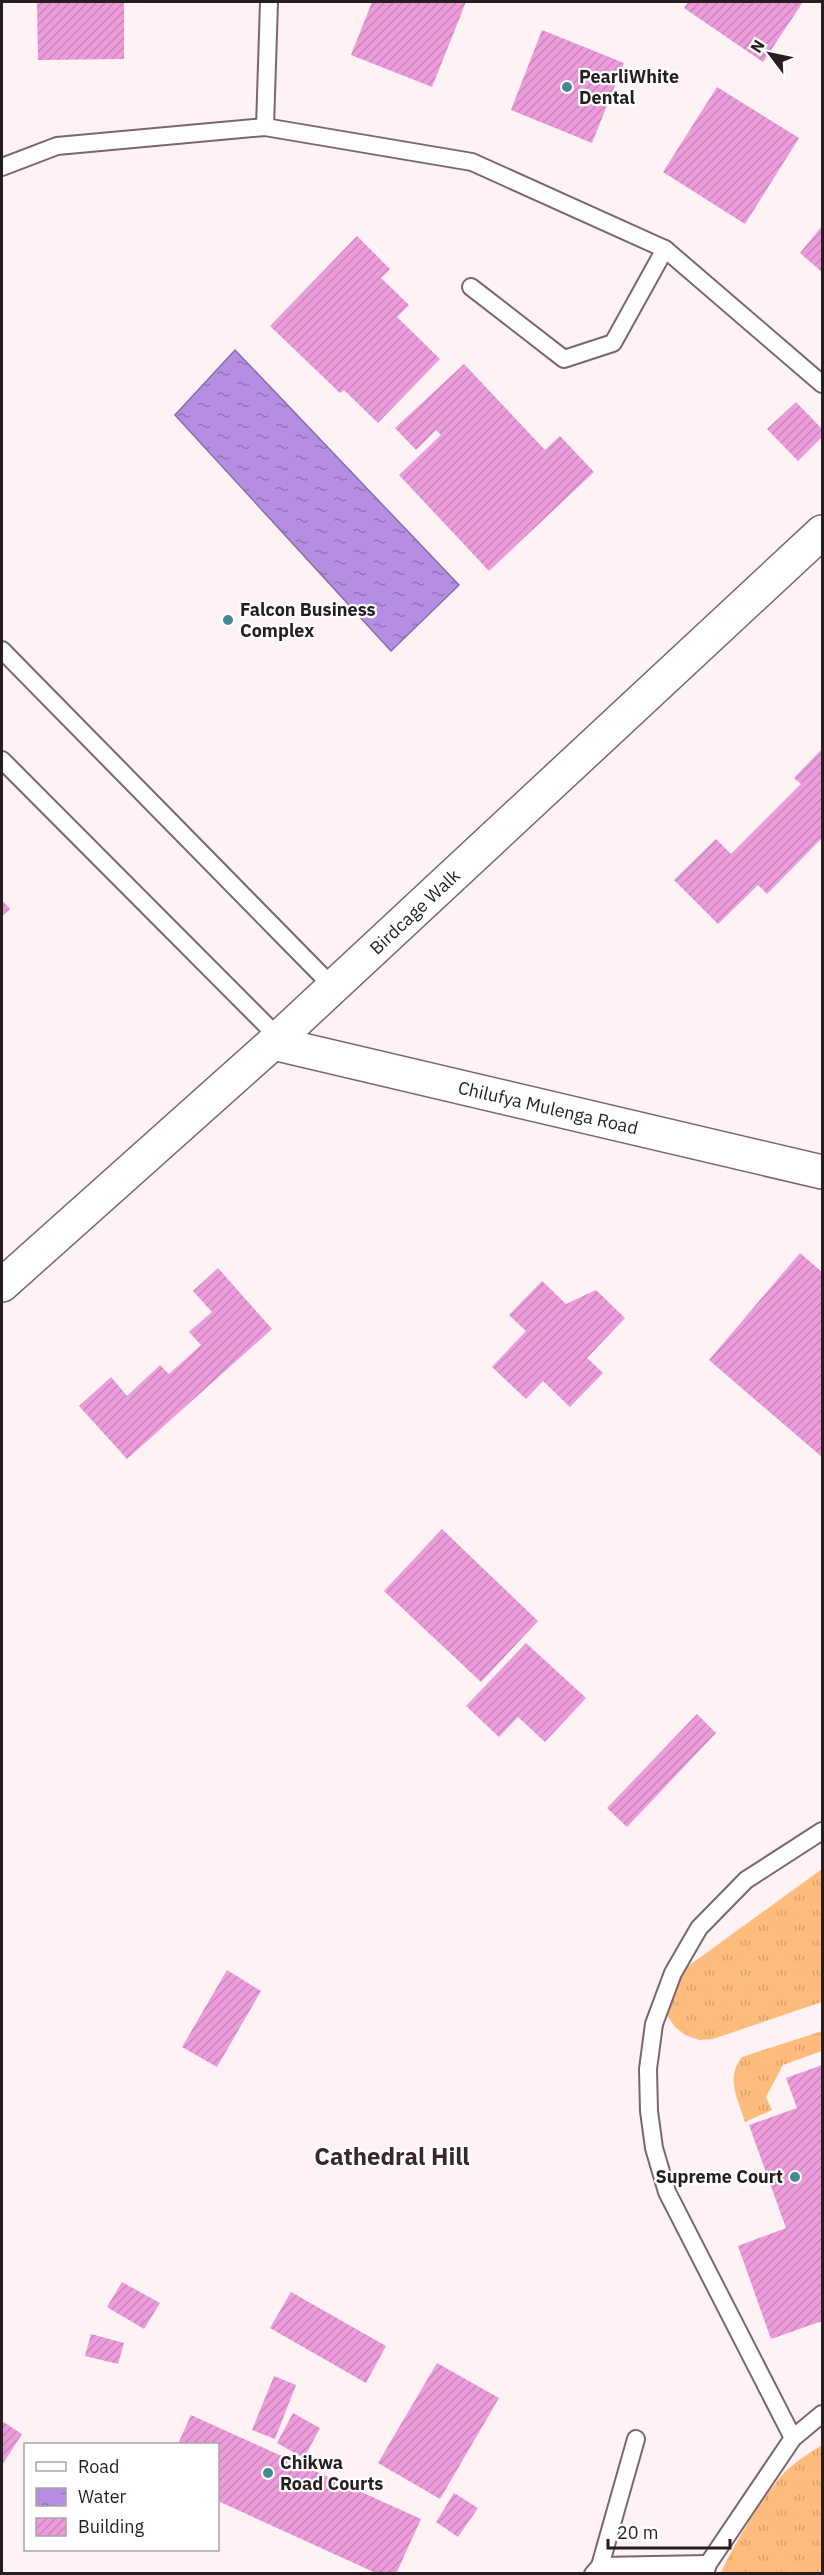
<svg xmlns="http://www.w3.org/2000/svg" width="824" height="2575" font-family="'IBM Plex Sans',sans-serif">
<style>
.grass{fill:url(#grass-tufts)}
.water{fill:url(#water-ripples);stroke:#8a6ca8;stroke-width:1.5}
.building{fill:url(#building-hatch)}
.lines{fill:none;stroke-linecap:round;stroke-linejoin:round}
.lane-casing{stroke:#7d666b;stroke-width:20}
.street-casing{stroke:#7d666b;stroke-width:36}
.lane{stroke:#fff;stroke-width:16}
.street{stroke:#fff;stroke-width:33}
.poi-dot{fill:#448797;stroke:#fff;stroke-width:2}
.labels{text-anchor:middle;stroke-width:4.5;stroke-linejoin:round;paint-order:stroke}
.poi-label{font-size:18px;font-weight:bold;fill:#271d1f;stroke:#fff;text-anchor:start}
.street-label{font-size:18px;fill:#271d1f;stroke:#fff}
.district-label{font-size:24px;font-weight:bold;fill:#3b272b;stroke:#fff}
</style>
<defs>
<pattern id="grass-tufts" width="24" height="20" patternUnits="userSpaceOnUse" patternTransform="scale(1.5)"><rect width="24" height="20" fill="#ffbc7c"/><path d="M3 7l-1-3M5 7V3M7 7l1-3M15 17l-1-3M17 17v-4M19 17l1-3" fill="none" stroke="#dba16b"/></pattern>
<pattern id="water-ripples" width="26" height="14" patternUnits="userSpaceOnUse" patternTransform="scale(1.5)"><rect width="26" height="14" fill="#b58ee3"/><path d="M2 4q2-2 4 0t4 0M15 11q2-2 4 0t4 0" fill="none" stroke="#9373b7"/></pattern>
<pattern id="building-hatch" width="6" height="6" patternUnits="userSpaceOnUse" patternTransform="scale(1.5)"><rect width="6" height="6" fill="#ec9bdb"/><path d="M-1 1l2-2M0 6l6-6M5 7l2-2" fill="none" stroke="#ca85bc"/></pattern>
</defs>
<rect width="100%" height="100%" fill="#fef2f5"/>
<!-- grass -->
<g class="grass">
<path d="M 822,1869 L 822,2002 L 713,2039 L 699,2040 L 685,2035 L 675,2027 L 667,2015 L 665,2003 L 680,1972 Z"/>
<path d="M 822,2031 L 822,2051 L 783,2065 L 766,2097 L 772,2110 L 745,2122 C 738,2098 725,2078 742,2057 Z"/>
<path d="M 822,2445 L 822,2573 L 721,2573 C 730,2550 770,2485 788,2469 C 798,2460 811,2452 822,2445 Z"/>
</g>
<!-- water -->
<path class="water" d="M 235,350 L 459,585 L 391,651 L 175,415 Z"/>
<!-- building -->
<g class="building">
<path d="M 37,2 L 124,2 L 124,59 L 38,60 Z"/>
<path d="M 372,2 L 466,2 L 432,87 L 351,55 Z"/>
<path d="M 688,2 L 803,2 L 763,62 L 684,8 Z"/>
<path d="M 542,30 L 624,63 L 592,143 L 511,110 Z"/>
<path d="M 717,87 L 799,138 L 745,224 L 663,172 Z"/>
<path d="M 822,226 L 822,272 L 800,253 Z"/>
<path d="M 357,236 L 390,269 L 381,278 L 409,305 L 397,317 L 440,359 L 378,423 L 344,390 L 340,393 L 270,326 Z"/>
<path d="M 464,364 L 545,450 L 560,436 L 594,472 L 489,571 L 399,475 L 441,435 L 436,430 L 416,450 L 395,428 Z"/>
<path d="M 796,402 L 822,429 L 822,437 L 798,461 L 767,429 Z"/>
<path d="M 822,749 L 822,838 L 767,894 L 758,885 L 718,924 L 674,880 L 716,839 L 731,854 L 801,784 L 794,778 Z"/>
<path d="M 2,900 L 10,909 L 2,916 Z"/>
<path d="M 800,1253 L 822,1272 L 822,1457 L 709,1360 Z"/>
<path d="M 218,1268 L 272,1329 L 127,1459 L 79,1406 L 111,1377 L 127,1396 L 160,1365 L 169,1374 L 201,1345 L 189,1332 L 212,1312 L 193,1291 Z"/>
<path d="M 542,1281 L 566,1304 L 596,1290 L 625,1318 L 587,1358 L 603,1373 L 570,1407 L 543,1381 L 526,1399 L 492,1367 L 526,1331 L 509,1315 Z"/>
<path d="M 442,1529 L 538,1621 L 481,1682 L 384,1591 Z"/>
<path d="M 526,1643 L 586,1698 L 545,1742 L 518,1717 L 499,1737 L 466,1706 Z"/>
<path d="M 697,1714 L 716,1733 L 627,1827 L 607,1808 Z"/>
<path d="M 227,1970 L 261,1991 L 217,2067 L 182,2047 Z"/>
<path d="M 822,2065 L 822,2321 L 771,2339 L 738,2246 L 786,2228 L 749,2125 L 797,2108 L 786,2078 Z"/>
<path d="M 122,2282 L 160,2303 L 144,2329 L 107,2307 Z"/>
<path d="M 291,2292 L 386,2346 L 366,2383 L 270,2328 Z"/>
<path d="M 91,2334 L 124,2343 L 118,2364 L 85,2356 Z"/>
<path d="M 437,2363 L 499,2398 L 440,2499 L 378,2463 Z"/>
<path d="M 274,2376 L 296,2385 L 275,2439 L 252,2430 Z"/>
<path d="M 293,2413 L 320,2428 L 304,2458 L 277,2443 Z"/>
<path d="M 191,2415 L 421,2519 L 396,2574 L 378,2574 L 218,2501 L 218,2444 L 178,2444 Z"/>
<path d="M 2,2421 L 22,2434 L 2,2465 Z"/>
<path d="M 454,2493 L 478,2508 L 458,2537 L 436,2522 Z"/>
</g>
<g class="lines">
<defs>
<g id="lane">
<path d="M 265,127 L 269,2"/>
<path d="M 2,167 L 57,146 L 265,127 L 472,162 L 665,249 L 822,384"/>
<path d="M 471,287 L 564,359 L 613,343 L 665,249"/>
<path d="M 2,650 L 334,988"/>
<path d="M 2,760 L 279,1038"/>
<path d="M 793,2438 L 667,2192 L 654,2148 L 649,2111 L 648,2069 L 654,2024 L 673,1973 L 699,1928 L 746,1880 L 822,1831"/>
<path d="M 605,2572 L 600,2566 L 708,2564"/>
<path d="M 593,2574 L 600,2566 L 636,2439"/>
<path d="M 705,2574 L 708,2564 L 793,2438 L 822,2414"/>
</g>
<g id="street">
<path d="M 273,1043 L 822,1172"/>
<path d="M 2,1285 L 273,1043 L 822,532"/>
</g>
</defs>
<!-- lane casing -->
<use href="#lane" class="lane-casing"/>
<!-- street casing -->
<use href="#street" class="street-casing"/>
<!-- lane -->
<use href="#lane" class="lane"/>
<!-- street -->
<use href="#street" class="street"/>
</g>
<!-- markers -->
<g class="poi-dot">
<circle cx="567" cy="87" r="6"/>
<circle cx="228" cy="620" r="6"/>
<circle cx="795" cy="2177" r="6"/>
<circle cx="268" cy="2473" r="6"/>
</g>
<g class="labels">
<!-- poi labels -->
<g class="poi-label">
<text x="579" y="83">PearliWhite<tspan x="579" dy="21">Dental</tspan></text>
<text x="240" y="616">Falcon Business<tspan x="240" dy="21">Complex</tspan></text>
<text x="783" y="2183" text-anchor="end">Supreme Court</text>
<text x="280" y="2469">Chikwa<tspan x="280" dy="21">Road Courts</tspan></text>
</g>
<!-- street labels -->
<g class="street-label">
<text transform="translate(415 912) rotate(-43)" y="6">Birdcage Walk</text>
<text transform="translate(548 1108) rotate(13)" y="6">Chilufya Mulenga Road</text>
</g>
<!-- district labels -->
<g class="district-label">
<text x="392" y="2165">Cathedral Hill</text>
</g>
</g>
<!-- border -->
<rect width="824" height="2575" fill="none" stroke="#271d1f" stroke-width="6"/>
<!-- legend -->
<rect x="24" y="2443" width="195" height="108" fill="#ffffff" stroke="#a9a5a5" stroke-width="1.5"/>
<rect x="36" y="2462" width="30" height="9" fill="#ffffff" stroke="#a9a5a5" stroke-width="1.5"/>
<text x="78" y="2473" font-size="18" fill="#271d1f">Road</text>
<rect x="36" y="2488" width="30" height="18" fill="url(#water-ripples)" stroke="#a9a5a5" stroke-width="1.5"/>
<text x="78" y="2503" font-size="18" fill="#271d1f">Water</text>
<rect x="36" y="2518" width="30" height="18" fill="url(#building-hatch)" stroke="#a9a5a5" stroke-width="1.5"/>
<text x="78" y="2533" font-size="18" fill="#271d1f">Building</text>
<!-- north arrow -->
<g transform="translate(770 54) rotate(302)" stroke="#ffffff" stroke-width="4.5" paint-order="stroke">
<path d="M0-4.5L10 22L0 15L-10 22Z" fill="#271d1f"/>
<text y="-9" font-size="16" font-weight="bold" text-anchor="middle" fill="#271d1f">N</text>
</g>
<!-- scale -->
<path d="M608 2539v9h122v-9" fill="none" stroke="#271d1f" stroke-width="3"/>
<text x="617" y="2539" font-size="18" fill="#271d1f" stroke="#ffffff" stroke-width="4.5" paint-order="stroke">20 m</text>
</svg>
